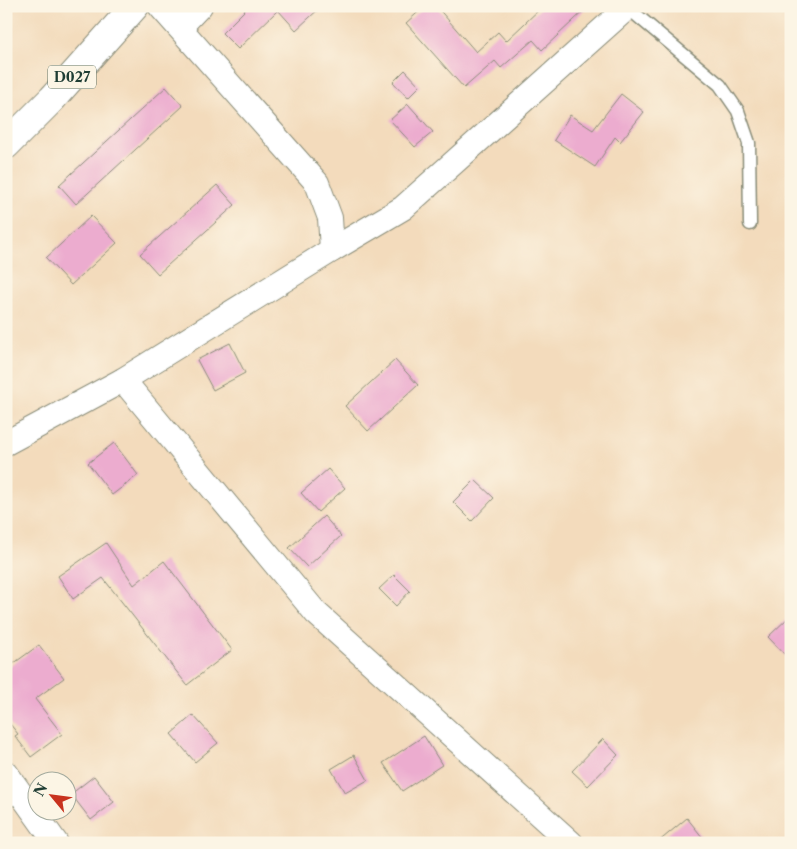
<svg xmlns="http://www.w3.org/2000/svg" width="797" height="849" font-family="'Libre Caslon Text',serif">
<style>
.building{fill:#ecaccf}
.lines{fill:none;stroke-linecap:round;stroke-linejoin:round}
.lane-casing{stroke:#898c78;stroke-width:15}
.street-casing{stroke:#898c78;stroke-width:26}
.primary-casing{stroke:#898c78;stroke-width:30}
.lane{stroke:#fff;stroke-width:12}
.street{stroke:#fff;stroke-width:24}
.primary{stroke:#fff;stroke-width:28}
.labels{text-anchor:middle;stroke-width:4;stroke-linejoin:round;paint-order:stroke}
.shield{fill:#fcf5e5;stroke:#617469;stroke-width:1}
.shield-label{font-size:14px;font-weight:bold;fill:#1f3d34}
</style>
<rect width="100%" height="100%" fill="#fcf5e5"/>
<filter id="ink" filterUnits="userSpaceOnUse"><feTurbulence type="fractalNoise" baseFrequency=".02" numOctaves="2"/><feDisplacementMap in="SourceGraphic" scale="10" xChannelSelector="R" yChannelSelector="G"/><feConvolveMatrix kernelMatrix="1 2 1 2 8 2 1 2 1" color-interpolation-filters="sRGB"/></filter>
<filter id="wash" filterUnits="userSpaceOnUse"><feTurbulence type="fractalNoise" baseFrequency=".0096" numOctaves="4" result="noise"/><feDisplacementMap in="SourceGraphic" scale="20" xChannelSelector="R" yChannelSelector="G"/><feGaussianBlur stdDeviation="1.12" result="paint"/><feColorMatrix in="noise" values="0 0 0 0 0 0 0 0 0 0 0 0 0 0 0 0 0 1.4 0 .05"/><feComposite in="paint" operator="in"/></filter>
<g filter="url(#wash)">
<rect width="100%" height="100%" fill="#f3dbbc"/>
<g id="blocks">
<!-- building -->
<g class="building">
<path d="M 249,6 L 322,6 L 296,30 L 278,10 L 238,49 L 222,33 Z"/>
<path d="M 425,6 L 436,6 L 476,52 L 498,32 L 506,41 L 543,6 L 589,6 L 542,50 L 533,40 L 501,68 L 495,61 L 464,88 L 406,23 Z"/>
<path d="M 405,70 L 420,86 L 408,98 L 393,82 Z"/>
<path d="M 166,87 L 183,106 L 76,204 L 59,185 Z"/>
<path d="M 621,94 L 644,112 L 620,142 L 615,137 L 595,167 L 554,140 L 570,115 L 593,130 Z"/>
<path d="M 408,104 L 433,132 L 415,147 L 390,120 Z"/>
<path d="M 217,185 L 235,205 L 158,274 L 140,254 Z"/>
<path d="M 91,216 L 117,243 L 71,285 L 46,258 Z"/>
<path d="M 230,343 L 245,373 L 213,390 L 197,360 Z"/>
<path d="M 395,360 L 418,385 L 368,431 L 345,406 Z"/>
<path d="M 114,443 L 138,475 L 112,495 L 88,463 Z"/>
<path d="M 328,469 L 345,488 L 318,512 L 301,493 Z"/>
<path d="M 475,480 L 494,498 L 472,521 L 453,502 Z"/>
<path d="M 324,516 L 341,536 L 307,567 L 289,548 Z"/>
<path d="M 106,543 L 134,585 L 164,561 L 232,650 L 187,685 L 103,578 L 73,599 L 58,576 Z"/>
<path d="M 394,575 L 410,591 L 396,606 L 379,589 Z"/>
<path d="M 791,615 L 791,661 L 768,637 Z"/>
<path d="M 39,645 L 64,678 L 35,699 L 62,734 L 31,757 L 15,736 L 18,734 L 6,719 L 6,669 Z"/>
<path d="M 193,715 L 218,743 L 195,762 L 171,734 Z"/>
<path d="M 424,736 L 442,765 L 402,791 L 383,763 Z"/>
<path d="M 603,739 L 618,755 L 588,786 L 572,771 Z"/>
<path d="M 354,755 L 368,780 L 345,793 L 331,769 Z"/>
<path d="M 94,776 L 114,802 L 91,820 L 71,794 Z"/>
<path d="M 687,818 L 707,843 L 657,843 Z"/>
</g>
</g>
</g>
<g filter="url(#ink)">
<use href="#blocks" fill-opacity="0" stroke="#898c78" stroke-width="1"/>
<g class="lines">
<defs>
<g id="lane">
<path d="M 628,8 L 720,85 L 738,111 L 749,143 L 750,224"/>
<path d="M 6,803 L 20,792"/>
</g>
<g id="street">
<path d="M 160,6 L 317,183 L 330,218 L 332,250"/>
<path d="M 180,27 L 200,6"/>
<path d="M 123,380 L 316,613 L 571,843"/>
<path d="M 6,443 L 123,380 L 332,250 L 403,208 L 629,6"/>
<path d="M 6,773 L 56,843"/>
</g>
<path id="primary" d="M 6,145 L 52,99 L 135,6"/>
</defs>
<!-- lane casing -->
<use href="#lane" class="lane-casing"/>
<!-- street casing -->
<use href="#street" class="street-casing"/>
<!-- primary casing -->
<use href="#primary" class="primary-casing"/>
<!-- lane -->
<use href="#lane" class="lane"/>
<!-- street -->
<use href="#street" class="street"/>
<!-- primary -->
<use href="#primary" class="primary"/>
</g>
</g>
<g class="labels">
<!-- shield labels -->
<rect class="shield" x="48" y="65.5" width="48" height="23" rx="4"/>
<g class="shield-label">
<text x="72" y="82">D027</text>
</g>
</g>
<!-- margin -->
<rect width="797" height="849" fill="none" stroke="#fcf5e5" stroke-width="25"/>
<!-- north arrow -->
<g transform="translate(52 796) rotate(299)"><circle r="24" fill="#fcf5e5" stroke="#a4ab9e"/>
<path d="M0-4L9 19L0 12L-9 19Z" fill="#c8321e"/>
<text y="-8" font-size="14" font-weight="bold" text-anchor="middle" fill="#1f3d34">N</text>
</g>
</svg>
